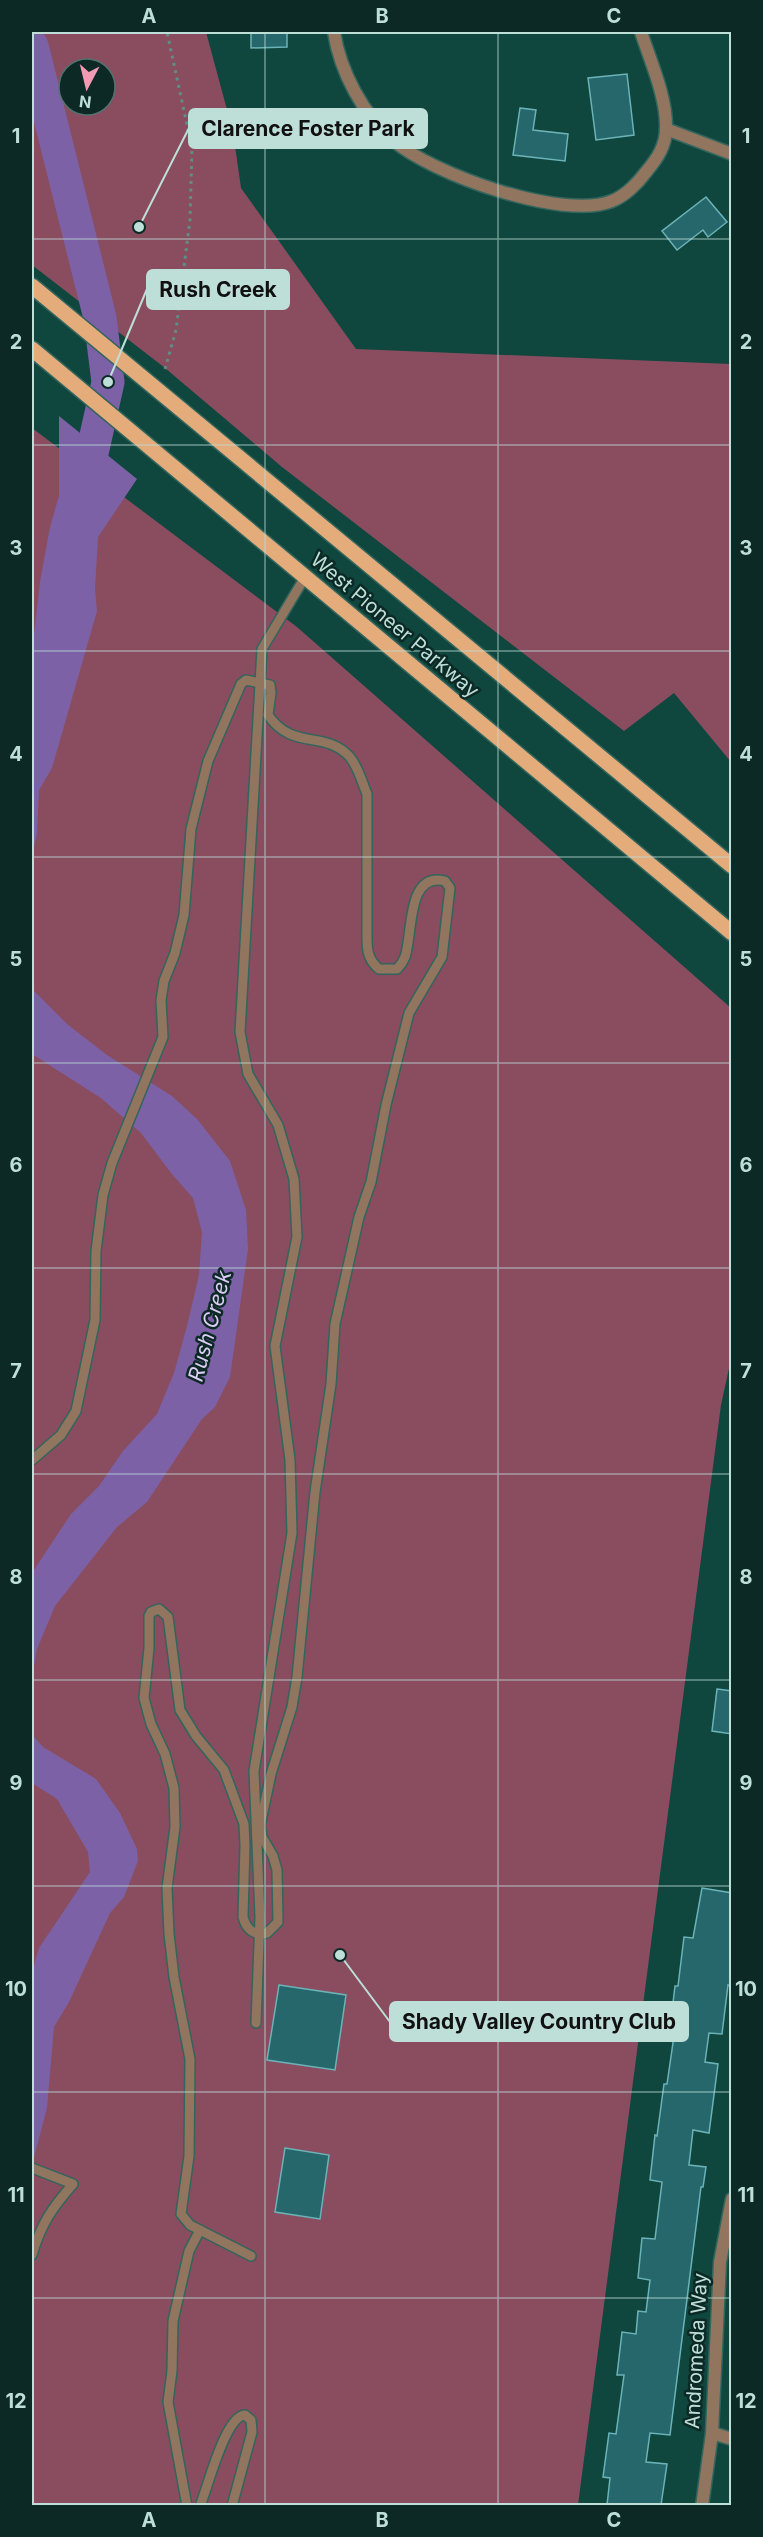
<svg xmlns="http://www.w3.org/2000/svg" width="763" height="2537" font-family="Inter,sans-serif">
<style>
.green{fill:#894d5f;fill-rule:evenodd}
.water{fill:#7d61a7}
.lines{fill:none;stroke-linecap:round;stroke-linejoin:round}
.river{stroke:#7d61a7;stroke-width:33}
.building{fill:#26676b;stroke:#6bb3b8;stroke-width:1.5}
.service-casing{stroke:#32655d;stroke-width:12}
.minor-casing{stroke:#32655d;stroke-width:15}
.primary-casing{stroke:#32655d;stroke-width:18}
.path{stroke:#608d85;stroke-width:3;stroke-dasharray:3 4.5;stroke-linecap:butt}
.service{stroke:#91755e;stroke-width:9}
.minor{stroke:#91755e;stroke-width:12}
.primary{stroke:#e4ab7b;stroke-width:15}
.grid{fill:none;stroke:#bedfd8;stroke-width:1.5;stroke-opacity:0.55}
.labels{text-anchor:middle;stroke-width:5;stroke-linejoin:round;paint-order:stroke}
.street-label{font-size:20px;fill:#bedfd8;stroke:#0c2925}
.water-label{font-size:21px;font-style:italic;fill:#dbcdf4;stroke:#0c2925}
.leader{fill:none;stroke:#bedfd8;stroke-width:2}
.callout-dot{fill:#bedfd8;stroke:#0c2925;stroke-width:2}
.callout{fill:#bedfd8;stroke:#bedfd8;stroke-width:2}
.callout-label{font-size:21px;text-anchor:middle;font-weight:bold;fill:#111}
.neatline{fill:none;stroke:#bedfd8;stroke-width:2}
.grid-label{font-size:20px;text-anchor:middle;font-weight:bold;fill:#bedfd8}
</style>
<rect width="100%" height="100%" fill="#0f473e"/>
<!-- green -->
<g class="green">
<path d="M 32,32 L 206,32 L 233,132 L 241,188 L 356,349 L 731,364 L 731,762 L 674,693 L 624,731 L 282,467 L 165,368 L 32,265 ZM 69,69 L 105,69 L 105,105 L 69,105 Z"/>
<path d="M 32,428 L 297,627 L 731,1008 L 731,1359 L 721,1405 L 578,2505 L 32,2505 Z"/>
</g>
<!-- water -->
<g class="water">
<path d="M 59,416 L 137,479 L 98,537 L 95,589 L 97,611 L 52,768 L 39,790 L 37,834 L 32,854 L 32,653 L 40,582 L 50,527 L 59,496 Z"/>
<path d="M 32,982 L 34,991 L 67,1024 L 107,1055 L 172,1096 L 197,1119 L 230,1161 L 246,1210 L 248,1249 L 230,1377 L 215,1407 L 202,1419 L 147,1502 L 117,1527 L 55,1606 L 37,1649 L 32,1674 L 32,1573 L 71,1514 L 99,1486 L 123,1451 L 157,1414 L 174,1373 L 187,1326 L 199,1275 L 202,1232 L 193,1198 L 171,1173 L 141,1133 L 101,1098 L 32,1054 Z"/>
<path d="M 32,1735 L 43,1747 L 96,1779 L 120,1813 L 137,1849 L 138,1861 L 124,1897 L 110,1913 L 69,2002 L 54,2027 L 47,2108 L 32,2165 L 32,1972 L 39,1948 L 90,1872 L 88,1852 L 57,1799 L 32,1783 Z"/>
</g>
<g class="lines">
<!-- river -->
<path class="river" d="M 32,46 L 100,318 L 108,382 L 84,489"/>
</g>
<!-- building -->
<g class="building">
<path d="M 251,32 L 287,32 L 287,47 L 251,48 Z"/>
<path d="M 627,74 L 634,135 L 596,140 L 588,78 Z"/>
<path d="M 520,108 L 536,110 L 533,130 L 568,134 L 565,161 L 513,155 Z"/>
<path d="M 706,197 L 727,222 L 708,237 L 703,230 L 677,250 L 662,231 Z"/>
<path d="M 717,1689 L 732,1691 L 732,1734 L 712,1731 Z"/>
<path d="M 702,1888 L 732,1893 L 732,1976 L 730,1986 L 728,1985 L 722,2034 L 709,2033 L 705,2062 L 718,2064 L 709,2133 L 693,2130 L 689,2165 L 706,2167 L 703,2187 L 701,2187 L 670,2435 L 650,2433 L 646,2462 L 667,2464 L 661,2505 L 607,2505 L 610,2478 L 603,2477 L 609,2433 L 616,2434 L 624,2375 L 617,2375 L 622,2332 L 636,2334 L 638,2311 L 646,2312 L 650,2280 L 638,2278 L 642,2238 L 655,2239 L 662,2182 L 650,2180 L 655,2135 L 657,2136 L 664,2084 L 667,2084 L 675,2029 L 670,2028 L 675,1986 L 678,1986 L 684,1937 L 693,1938 Z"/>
<path d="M 279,1985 L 346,1995 L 335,2070 L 267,2060 Z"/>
<path d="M 285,2148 L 329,2155 L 320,2219 L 275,2212 Z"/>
</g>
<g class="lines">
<defs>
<g id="service">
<path d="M 32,1460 L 61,1435 L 76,1411 L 95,1320 L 96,1251 L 103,1195 L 112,1163 L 163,1037 L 161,1000 L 164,981 L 175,953 L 184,915 L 191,829 L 208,761 L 241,684 L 246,680 L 270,685 L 271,693 L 268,715 C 293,751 324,730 349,756 C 358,766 362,782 367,794 L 367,931 C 367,947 366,958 379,969 L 397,969 C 400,966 403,962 405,957 C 413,935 406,871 445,881 L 450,888 L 442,957 L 409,1013 L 386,1105 L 371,1182 L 359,1217 L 335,1324 L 331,1384 L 315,1492 L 297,1677 L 292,1707 L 271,1774 L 260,1826 L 262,1837 L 273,1856 L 277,1870 L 278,1922 L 267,1933 C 254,1936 246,1929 243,1917 L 245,1845 L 244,1824 L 224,1770 L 196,1736 L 180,1710 L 168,1617 L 159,1609 L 151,1612 L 149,1616 L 149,1648 L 144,1698 L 151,1724 L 165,1754 L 174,1788 L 175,1827 L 167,1888 L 169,1934 L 174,1977 L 190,2059 L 189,2156 L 181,2214 L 190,2225 L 251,2256"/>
<path d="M 256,2023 L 260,1917 L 254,1771 L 292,1533 L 290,1460 L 275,1346 L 297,1237 L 294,1179 L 278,1125 L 248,1074 L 240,1032 L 262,649 L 305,577"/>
<path d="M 32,2168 L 73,2184 C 52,2208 41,2224 32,2255"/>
<path d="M 187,2506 L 168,2402 L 172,2371 L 173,2321 L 189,2251 L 200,2230"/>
<path d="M 200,2506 C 208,2487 225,2416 245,2415 L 251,2420 L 252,2432 L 232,2506"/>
</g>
<g id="minor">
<path d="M 334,32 C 340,71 363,115 394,141 C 432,174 563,221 612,201 C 625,196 638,183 646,172 C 657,159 666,146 666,128 C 667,98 650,60 641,32"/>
<path d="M 666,129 L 732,154"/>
<path d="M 712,2433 L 732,2439"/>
<path d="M 702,2506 L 712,2433 L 720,2262 L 732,2199"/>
</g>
<g id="primary">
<path d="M 32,286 L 732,866"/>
<path d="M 32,349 L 732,933"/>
</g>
</defs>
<!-- service casing -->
<use href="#service" class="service-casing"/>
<!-- minor casing -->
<use href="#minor" class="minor-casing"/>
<!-- primary casing -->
<use href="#primary" class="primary-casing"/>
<!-- path -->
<path class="path" d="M 165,369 L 176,330 L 190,220 L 192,148 L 167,32"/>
<!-- service -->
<use href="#service" class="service"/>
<!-- minor -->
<use href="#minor" class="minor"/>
<!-- primary -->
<use href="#primary" class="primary"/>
</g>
<!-- grid -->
<path class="grid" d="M 265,32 L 265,2506M 498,32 L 498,2506M 32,239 L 732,239M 32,445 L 732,445M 32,651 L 732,651M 32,857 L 732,857M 32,1063 L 732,1063M 32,1268 L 732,1268M 32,1474 L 732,1474M 32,1680 L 732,1680M 32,1886 L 732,1886M 32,2092 L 732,2092M 32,2298 L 732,2298"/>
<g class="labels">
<!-- street labels -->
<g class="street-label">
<text transform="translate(395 625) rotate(40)" y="7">West Pioneer Parkway</text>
<text transform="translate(696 2351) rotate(-87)" y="7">Andromeda Way</text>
</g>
<!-- water labels -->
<g class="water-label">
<text transform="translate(210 1326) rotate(-75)" y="7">Rush Creek</text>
</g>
</g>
<!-- callouts -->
<path class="leader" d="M139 227L189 128M108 382L147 289M340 1955L390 2022"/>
<g class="callout-dot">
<circle cx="139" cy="227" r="6"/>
<circle cx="108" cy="382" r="6"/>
<circle cx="340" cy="1955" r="6"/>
</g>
<g class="callout">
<rect x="189" y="109" width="238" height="39" rx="6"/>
<rect x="147" y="270" width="142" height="39" rx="6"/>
<rect x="390" y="2002" width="298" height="39" rx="6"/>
</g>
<g class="callout-label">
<text x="308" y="136">Clarence Foster Park</text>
<text x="218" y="297">Rush Creek</text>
<text x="539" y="2029">Shady Valley Country Club</text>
</g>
<!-- border -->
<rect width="763" height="2537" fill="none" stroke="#0c2925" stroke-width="66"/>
<!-- north arrow -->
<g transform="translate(87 87) rotate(187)"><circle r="28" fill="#0c2925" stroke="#53726d" stroke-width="1.5"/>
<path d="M0-4.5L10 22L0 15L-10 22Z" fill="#f19ab3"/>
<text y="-9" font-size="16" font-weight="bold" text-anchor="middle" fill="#bedfd8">N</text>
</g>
<rect x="33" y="33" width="697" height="2471" class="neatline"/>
<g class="grid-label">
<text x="149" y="23">A</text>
<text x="382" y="23">B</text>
<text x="614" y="23">C</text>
<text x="16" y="143">1</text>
<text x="746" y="143">1</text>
<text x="16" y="349">2</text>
<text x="746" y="349">2</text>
<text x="16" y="555">3</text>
<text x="746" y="555">3</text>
<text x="16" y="761">4</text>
<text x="746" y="761">4</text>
<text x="16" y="966">5</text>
<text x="746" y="966">5</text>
<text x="16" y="1172">6</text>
<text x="746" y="1172">6</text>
<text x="16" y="1378">7</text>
<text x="746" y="1378">7</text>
<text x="16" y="1584">8</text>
<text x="746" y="1584">8</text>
<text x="16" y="1790">9</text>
<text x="746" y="1790">9</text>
<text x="16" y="1996">10</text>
<text x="746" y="1996">10</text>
<text x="16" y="2202">11</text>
<text x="746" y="2202">11</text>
<text x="16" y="2408">12</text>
<text x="746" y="2408">12</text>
<text x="149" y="2527">A</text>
<text x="382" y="2527">B</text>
<text x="614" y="2527">C</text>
</g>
</svg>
